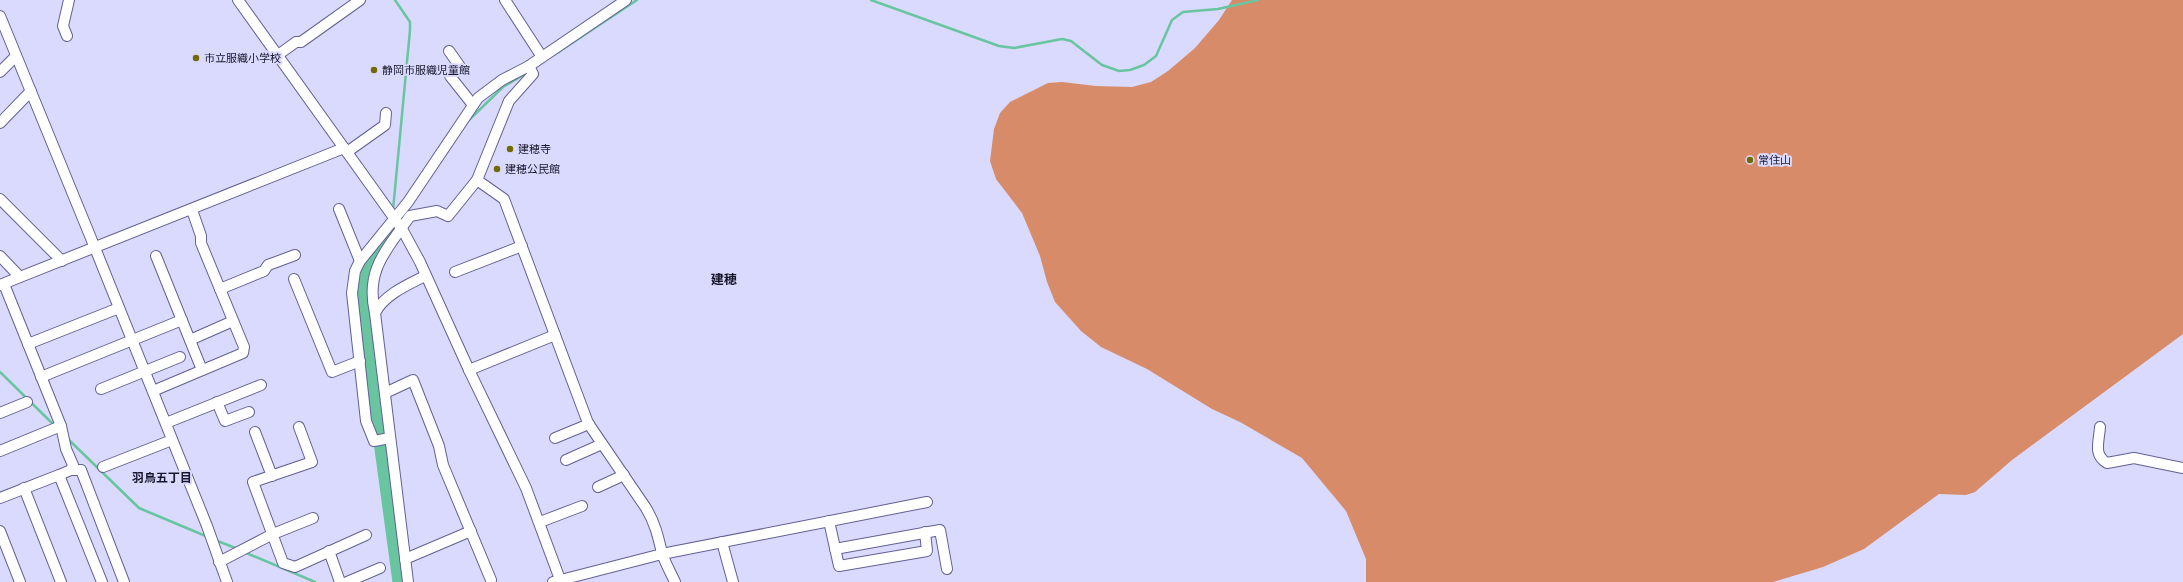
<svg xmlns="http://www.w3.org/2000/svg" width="2183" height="582" font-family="'PT Sans','Noto Sans JP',sans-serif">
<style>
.forest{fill:#d88b69}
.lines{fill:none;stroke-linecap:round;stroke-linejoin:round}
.stream{stroke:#68c59f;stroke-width:2.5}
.river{stroke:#68c59f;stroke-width:15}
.minor-casing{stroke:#626095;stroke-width:12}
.minor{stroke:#fff;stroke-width:10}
.poi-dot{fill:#716a04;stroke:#dadafe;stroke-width:1.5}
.labels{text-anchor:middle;stroke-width:4;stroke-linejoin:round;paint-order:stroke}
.poi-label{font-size:11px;fill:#17162b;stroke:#dadafe;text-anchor:start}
.neighbourhood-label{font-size:12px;font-weight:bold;fill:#17162b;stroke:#dadafe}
.quarter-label{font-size:13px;font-weight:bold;fill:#17162b;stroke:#dadafe}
</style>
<rect width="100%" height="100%" fill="#dadafe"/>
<!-- forest -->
<path class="forest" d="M 1232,0 L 2183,0 L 2183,334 L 2012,460 L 1975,492 L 1966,495 L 1939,494 L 1864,549 L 1823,567 L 1773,582 L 1366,582 L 1366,559 L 1346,511 L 1302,458 L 1240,422 L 1212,409 L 1147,369 L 1101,347 L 1081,331 L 1055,302 L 1047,282 L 1040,256 L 1022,213 L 996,179 L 990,161 L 994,129 L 1000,113 L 1010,102 L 1048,83 L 1062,82 L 1096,86 L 1132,87 L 1151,82 L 1168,71 L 1195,48 L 1219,20 Z"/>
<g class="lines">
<!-- stream -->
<g class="stream">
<path d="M 871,0 L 999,46 L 1014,48 L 1062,39 L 1071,41 L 1102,65 L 1119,71 L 1130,70 L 1144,65 L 1156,56 L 1172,20 L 1183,12 L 1218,9 L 1258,0"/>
<path d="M 554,55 L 637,0"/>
<path d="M 469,120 L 503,87 L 525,74"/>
<path d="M 393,210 L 410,30 L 410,22 L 395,0"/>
<path d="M 0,372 L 55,426"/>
<path d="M 67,438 L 139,508 L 208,537"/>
<path d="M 215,540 L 238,549"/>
<path d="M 244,552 L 315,582"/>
</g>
<!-- river -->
<path class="river" d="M 391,231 C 374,257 367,270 362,301 L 400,582"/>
<defs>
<g id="minor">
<path d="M 238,0 L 402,229 L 420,262 L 469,370 L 526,488 L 561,582"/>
<path d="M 505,0 L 542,57"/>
<path d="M 0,16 L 95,248 L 207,526 L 227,582"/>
<path d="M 67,36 L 63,26 L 69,0"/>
<path d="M 449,51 L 461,68 L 450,76 L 473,105"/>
<path d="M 278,55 L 296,42 L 301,42 L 360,0"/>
<path d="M 529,66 L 533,74 L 509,101 L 477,180 L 504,199 L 588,423 L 646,508 C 655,523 658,536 662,553 C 665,563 671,573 675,582"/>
<path d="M 0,72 L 16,56"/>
<path d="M 0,123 L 31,91"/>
<path d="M 347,152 L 385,125 L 386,113"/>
<path d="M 0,199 L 62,261"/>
<path d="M 339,209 L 360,261"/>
<path d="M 0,256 L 20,277"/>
<path d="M 156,256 L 202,370"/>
<path d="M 455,272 L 522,246"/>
<path d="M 294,279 L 332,372 L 360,361"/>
<path d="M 4,284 L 61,426 L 66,449 L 73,465 L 71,470 L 59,475"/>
<path d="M 0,285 L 344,148"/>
<path d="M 220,289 L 264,271 L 268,265 L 295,255"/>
<path d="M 375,313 C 365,269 387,250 410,216 L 437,211 L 448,216 L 477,180"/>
<path d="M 190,340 L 233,321"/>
<path d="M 28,344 L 119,308"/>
<path d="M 469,370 L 555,335"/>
<path d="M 41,377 L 182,320"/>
<path d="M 101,389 L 180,357"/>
<path d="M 153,391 L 243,353 L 244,347 L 201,243 L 201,236 L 192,210"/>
<path d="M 385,393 L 413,380 L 439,446 L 443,465 L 491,580"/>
<path d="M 217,402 L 225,421 L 249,412"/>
<path d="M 0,413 L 27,402"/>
<path d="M 166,423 L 261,385"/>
<path d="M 299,427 L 312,462 L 253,482 L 283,563 L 295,567 L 366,535"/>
<path d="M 2100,427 C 2099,442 2093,455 2107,463 L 2134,458 L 2183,468"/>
<path d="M 255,432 L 272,476"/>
<path d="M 390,438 L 374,441 L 366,421 L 352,293 L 355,271 L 360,261 L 408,202 L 478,98 L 502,80 L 529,66 L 626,0"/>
<path d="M 555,438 L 589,424"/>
<path d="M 0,451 L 61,426"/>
<path d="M 566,460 L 602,444"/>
<path d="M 103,467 L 172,440"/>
<path d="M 71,470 L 81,470 L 124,582"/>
<path d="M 598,487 L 624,475"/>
<path d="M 24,488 L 61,582"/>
<path d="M 0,498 L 59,475 L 102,582"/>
<path d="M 829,521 L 839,566 L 927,551 L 925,532"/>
<path d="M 540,522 L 582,506"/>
<path d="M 0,531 L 20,582"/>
<path d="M 722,542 L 733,582"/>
<path d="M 835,549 L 940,530 L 947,569"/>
<path d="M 329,551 L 340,582"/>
<path d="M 405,559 L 471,531"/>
<path d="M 219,562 L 273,534 L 313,518"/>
<path d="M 347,582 L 380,568"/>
<path d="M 408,582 L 375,313 C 384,295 407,285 425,276"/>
<path d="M 553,582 L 662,554 L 927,502"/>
</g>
</defs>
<!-- minor casing -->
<use href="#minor" class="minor-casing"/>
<!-- minor -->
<use href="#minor" class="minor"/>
</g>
<!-- markers -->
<g class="poi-dot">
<circle cx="196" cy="58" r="4"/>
<circle cx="374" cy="70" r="4"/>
<circle cx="510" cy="149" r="4"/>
<circle cx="1750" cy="160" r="4"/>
<circle cx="497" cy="169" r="4"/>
</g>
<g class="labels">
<!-- poi labels -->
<g class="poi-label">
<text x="204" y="62">市立服織小学校</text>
<text x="382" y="74">静岡市服織児童館</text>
<text x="518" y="153">建穂寺</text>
<text x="1758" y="164">常住山</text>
<text x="505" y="173">建穂公民館</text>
</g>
<!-- neighbourhood labels -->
<g class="neighbourhood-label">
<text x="162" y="482">羽鳥五丁目</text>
</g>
<!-- quarter labels -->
<g class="quarter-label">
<text x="724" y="284">建穂</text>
</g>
</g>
</svg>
